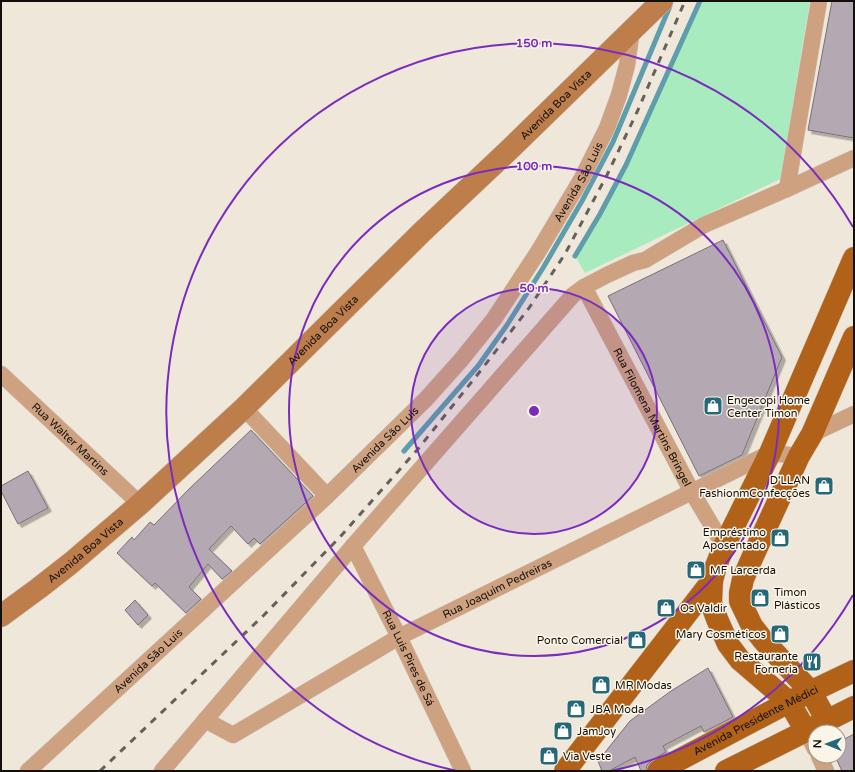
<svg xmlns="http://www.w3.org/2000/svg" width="855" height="772" font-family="'Varela Round',sans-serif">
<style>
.green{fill:#a8ebbe}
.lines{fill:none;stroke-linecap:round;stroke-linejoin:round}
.stream{stroke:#5e9eac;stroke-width:5}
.building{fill:#b4a9b3;stroke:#796f79;filter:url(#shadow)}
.street-casing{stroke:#cbc4b9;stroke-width:17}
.secondary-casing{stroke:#cbc4b9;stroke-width:23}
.primary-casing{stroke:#cbc4b9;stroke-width:23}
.street{stroke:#cea281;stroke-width:16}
.secondary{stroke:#be7e4c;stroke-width:22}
.primary{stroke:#b16218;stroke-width:22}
.rail{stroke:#656059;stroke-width:3;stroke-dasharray:7 7;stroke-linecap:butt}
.ring{fill:none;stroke:#7b2cbf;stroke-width:2}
.labels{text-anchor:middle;stroke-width:3;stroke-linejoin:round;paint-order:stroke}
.street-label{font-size:11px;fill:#120f0b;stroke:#fbf5e7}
.poi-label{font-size:11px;fill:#120f0b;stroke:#fbf5e7;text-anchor:start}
.centre{fill:#7b2cbf;stroke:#fbf5e7;stroke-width:2}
.ring-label{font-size:12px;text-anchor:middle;font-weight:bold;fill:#7b2cbf;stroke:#fbf5e7;stroke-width:3;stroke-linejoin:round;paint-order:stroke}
</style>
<defs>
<filter id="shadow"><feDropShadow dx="3.5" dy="3.5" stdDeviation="0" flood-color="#0004"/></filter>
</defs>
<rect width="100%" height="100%" fill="#eee7da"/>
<!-- green -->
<path class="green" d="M 700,1 L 810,1 L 780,179 L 585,273 L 575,256 L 600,214 L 626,165 Z"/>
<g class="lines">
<!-- stream -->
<g class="stream">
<path d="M 575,256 L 600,214 L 626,165 L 700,1"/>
<path d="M 404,451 L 478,366 L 507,325 L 543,268 L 582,201 L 613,142 L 670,6"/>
</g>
</g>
<!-- building -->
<g class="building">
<path d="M 832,1 L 854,1 L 854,138 L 808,130 Z"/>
<path d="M 723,240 L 782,357 L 742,455 L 699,476 L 608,296 Z"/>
<path d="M 251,430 L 313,496 L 260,544 L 254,538 L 248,544 L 231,526 L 209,549 L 232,571 L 222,579 L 208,564 L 189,587 L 201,599 L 186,613 L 155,583 L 152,586 L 117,553 L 132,537 L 134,540 L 150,522 L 154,525 L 189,489 Z"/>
<path d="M 28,471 L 48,508 L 18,524 L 1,491 L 1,486 Z"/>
<path d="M 135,600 L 148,615 L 138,625 L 125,610 Z"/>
<path d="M 708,668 L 733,717 L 704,732 L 701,726 L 663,746 L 666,752 L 652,760 L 647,765 L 646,771 L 641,771 L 635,757 L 609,771 L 602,771 L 598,761 L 630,721 L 671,691 Z"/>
<path d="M 854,734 L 854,771 L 842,771 L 835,756 L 839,756 L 839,742 Z"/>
</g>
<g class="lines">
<defs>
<g id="street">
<path d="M 787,189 L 819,1"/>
<path id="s1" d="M 584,287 L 692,492 L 724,546"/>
<path id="s2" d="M 1,374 L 140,504"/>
<path d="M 244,408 L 327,496"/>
<path d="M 812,434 L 854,414"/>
<path id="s3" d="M 353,546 L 399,637 L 463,771"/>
<path id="s4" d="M 205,720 L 233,735 L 399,637 L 770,453 L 799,456"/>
<path d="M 806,731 L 815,749"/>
<path d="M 819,756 L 826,771"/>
<path id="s5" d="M 28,771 L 327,496 L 426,399 L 461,360 L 494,319 L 538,252 L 582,178 L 607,128 L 619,95 L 627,65 L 632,29"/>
<path d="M 162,771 L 353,546 L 573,295 L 584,287 L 607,275 L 633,263 L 645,260 L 704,225 L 787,189 L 854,158"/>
</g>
<g id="secondary">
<path id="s6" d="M 1,616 L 39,588 L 71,563 L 140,504 L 244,408 L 422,232 L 510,149 L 662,1"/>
</g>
<g id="primary">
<path d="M 712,581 L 711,603 L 717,619 L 728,644 L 740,660 L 789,702 L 806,731"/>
<path d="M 827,721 L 811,692 L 763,640 L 752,626 L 740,601 L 740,593 L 743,579 L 753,556 L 799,456 L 812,434 L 854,337"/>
<path d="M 565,771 L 712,581 L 716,566 L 724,546 L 770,453 L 854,258"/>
<path id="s7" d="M 658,771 L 789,702 L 854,671"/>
<path d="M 726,771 L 854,707"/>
</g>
</defs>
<!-- street casing -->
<use href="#street" class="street-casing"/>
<!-- secondary casing -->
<use href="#secondary" class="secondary-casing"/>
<!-- primary casing -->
<use href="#primary" class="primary-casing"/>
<!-- street -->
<use href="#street" class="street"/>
<!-- secondary -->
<use href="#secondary" class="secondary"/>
<!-- primary -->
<use href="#primary" class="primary"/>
<!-- rail -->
<path class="rail" d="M 100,771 L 264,615 L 339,538 L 418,449 L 478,374 L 529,308 L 565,254 L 607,175 L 638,110 L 685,1"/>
</g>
<!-- distance rings -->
<circle cx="534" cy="411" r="123" fill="#7b2cbf" fill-opacity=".12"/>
<g class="ring">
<circle cx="534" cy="411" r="123"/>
<circle cx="534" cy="411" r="245"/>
<path d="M853 595A368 368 0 0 1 611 771M457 771A368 368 0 1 1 853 227"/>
</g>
<!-- icons -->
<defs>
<symbol id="shop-square" viewBox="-11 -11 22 22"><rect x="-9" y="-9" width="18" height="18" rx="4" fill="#25687a" stroke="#fbf5e7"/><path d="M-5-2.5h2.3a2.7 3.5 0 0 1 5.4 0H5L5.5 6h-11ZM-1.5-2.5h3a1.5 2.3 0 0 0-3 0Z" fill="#fff"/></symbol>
<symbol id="restaurant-square" viewBox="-11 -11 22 22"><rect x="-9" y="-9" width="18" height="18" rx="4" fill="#25687a" stroke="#fbf5e7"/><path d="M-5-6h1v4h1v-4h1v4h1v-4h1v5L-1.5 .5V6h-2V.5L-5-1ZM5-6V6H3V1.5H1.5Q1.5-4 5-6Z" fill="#fff"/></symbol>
</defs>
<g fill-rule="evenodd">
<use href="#shop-square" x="702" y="395" width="22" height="22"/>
<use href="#shop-square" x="813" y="475" width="22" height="22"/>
<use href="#shop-square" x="769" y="527" width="22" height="22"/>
<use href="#shop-square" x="685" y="559" width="22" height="22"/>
<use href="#shop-square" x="749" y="587" width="22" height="22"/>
<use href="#shop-square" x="655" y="597" width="22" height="22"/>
<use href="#shop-square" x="769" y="623" width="22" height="22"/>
<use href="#shop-square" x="626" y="629" width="22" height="22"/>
<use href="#restaurant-square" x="801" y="651" width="22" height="22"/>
<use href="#shop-square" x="590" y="674" width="22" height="22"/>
<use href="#shop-square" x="565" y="698" width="22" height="22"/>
<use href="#shop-square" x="552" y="720" width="22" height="22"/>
<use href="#shop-square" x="538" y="745" width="22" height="22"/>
</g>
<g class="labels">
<!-- street labels -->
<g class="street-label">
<text dy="4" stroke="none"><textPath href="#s6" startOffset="755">Avenida Boa Vista</textPath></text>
<text dy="4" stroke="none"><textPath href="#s5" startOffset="811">Avenida São Luis</textPath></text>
<text dy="4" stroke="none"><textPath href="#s6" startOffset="431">Avenida Boa Vista</textPath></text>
<text dy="4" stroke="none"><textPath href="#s1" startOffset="147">Rua Filomena Martins Bringel</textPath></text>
<text dy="4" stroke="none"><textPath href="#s2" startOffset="95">Rua Walter Martins</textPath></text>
<text dy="4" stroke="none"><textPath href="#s5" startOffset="487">Avenida São Luis</textPath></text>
<text dy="4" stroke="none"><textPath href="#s6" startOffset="107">Avenida Boa Vista</textPath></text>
<text dy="4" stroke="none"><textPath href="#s4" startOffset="334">Rua Joaquim Pedreiras</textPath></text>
<text dy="4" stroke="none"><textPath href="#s3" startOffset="125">Rua Luis Pires de Sá</textPath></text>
<text dy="4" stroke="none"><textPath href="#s5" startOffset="163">Avenida São Luis</textPath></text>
<text dy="4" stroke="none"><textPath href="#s7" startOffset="110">Avenida Presidente Médici</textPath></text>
</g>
<!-- poi labels -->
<g class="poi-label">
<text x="727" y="404">Engecopi Home<tspan x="727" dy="13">Center Timon</tspan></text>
<text x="810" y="484" text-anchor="end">D'LLAN<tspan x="810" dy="13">FashionmConfecções</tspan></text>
<text x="766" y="536" text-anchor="end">Empréstimo<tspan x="766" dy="13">Aposentado</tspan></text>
<text x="710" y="574">MF Larcerda</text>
<text x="774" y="596">Timon<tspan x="774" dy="13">Plásticos</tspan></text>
<text x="680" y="612">Os Valdir</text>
<text x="766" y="638" text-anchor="end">Mary Cosméticos</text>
<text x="623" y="644" text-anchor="end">Ponto Comercial</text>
<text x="798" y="660" text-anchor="end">Restaurante<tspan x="798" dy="13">Forneria</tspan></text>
<text x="615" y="689">MR Modas</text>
<text x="590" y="713">JBA Moda</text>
<text x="577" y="735">JamJoy</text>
<text x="563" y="760">Via Veste</text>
</g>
</g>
<circle cx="534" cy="411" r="6" class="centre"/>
<g class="ring-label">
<text x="534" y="47">150 m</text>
<text x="534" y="170">100 m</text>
<text x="534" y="292">50 m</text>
</g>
<!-- border -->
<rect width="855" height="772" fill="none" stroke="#120f0b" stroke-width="4"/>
<!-- north arrow -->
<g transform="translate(827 744) rotate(271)"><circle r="19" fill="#fbf5e7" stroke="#9e998f"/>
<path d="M0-3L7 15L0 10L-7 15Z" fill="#25687a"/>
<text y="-6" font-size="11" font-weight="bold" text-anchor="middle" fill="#120f0b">N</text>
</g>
</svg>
